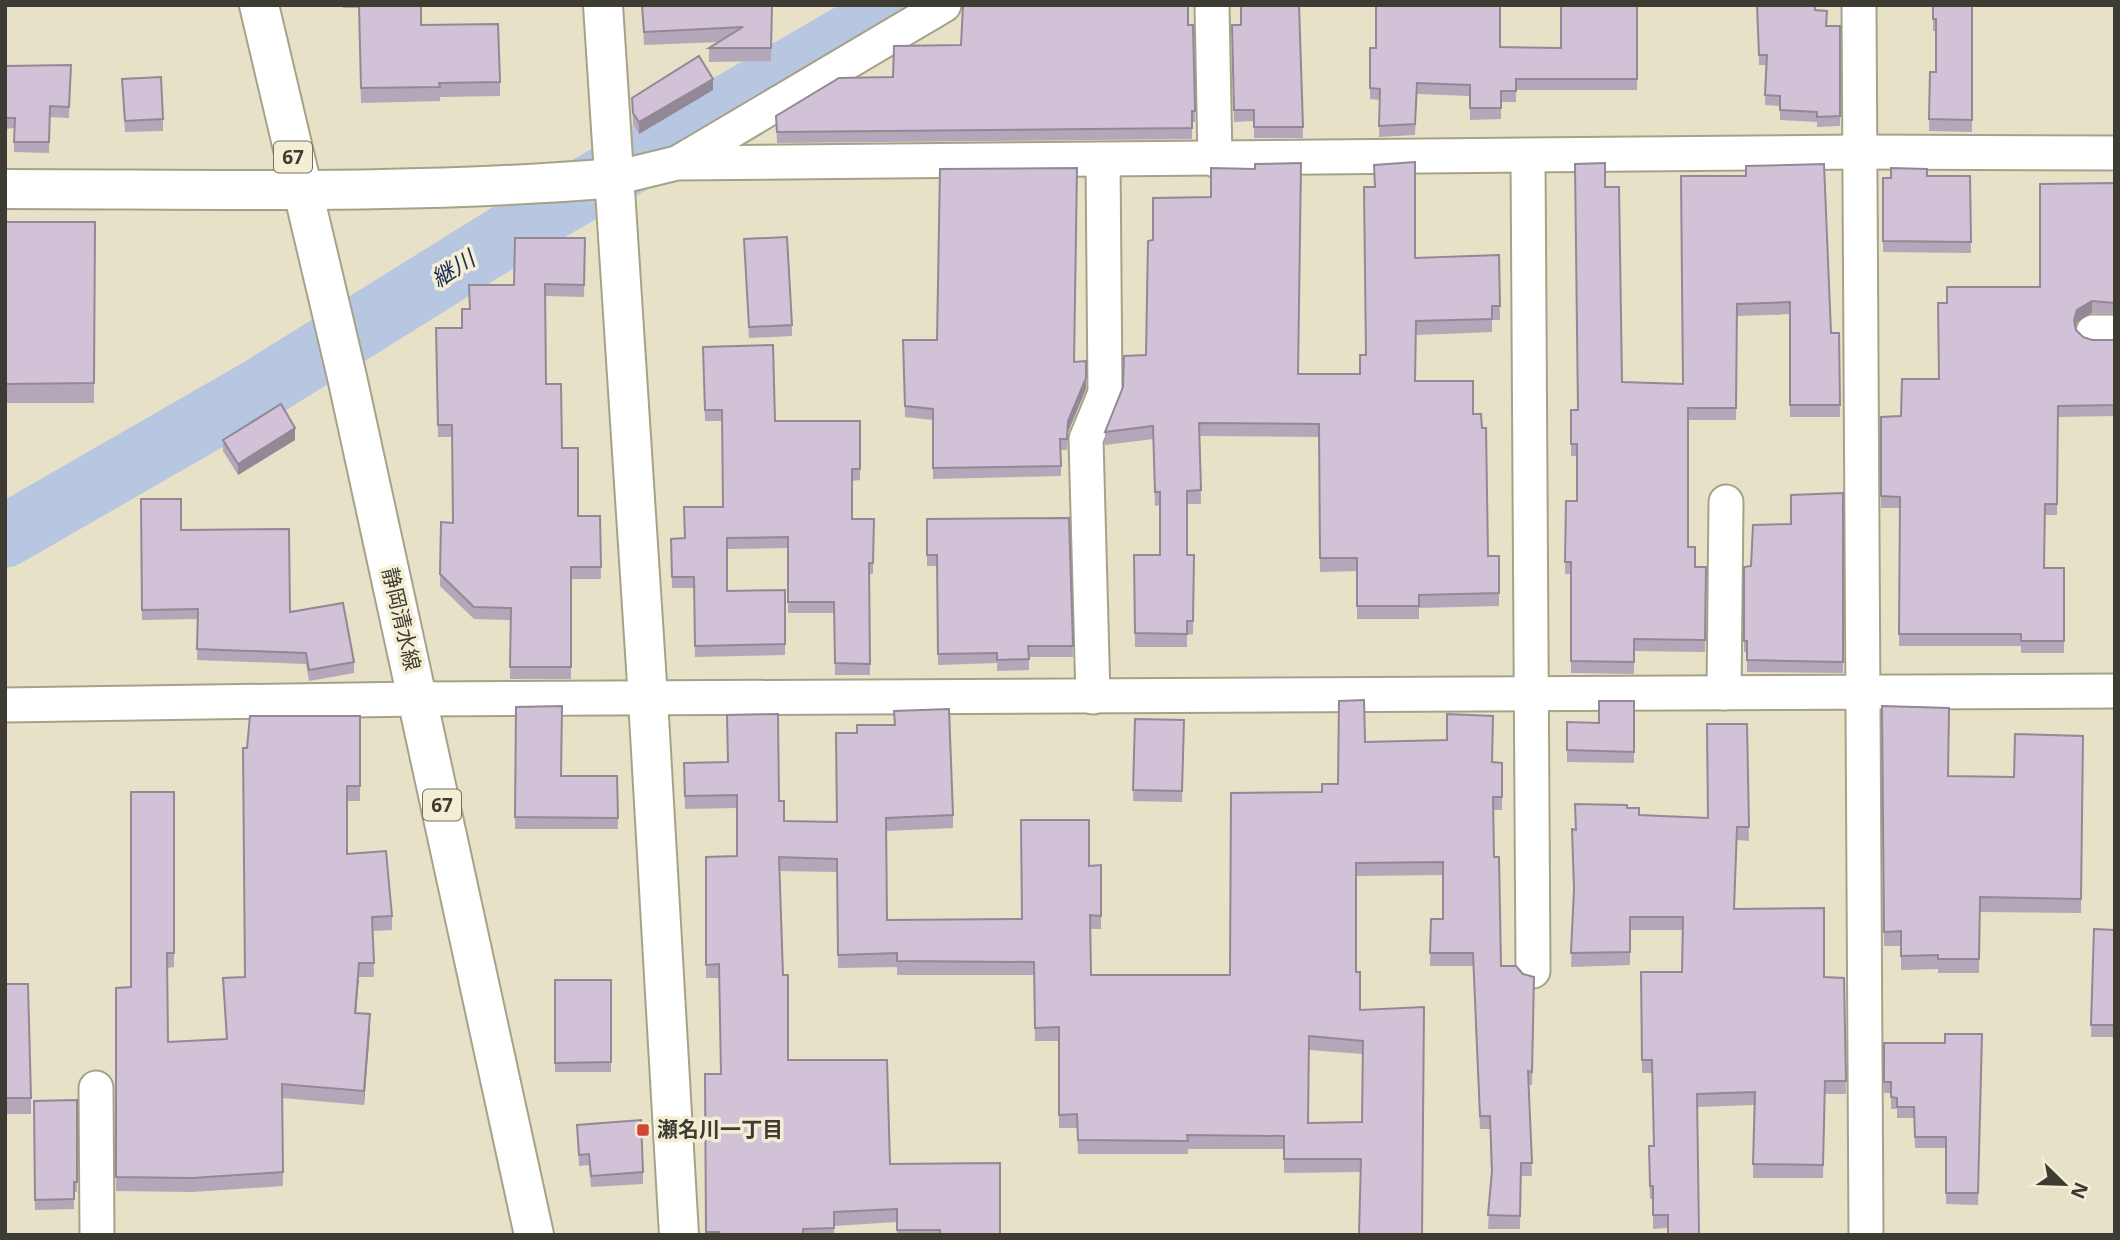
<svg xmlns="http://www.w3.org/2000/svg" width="2120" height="1240" font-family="'Open Sans','Noto Sans JP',sans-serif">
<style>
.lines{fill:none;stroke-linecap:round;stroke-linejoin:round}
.river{stroke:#b7c6e1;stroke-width:63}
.street-casing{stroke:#a6a289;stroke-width:37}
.secondary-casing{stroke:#a6a289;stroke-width:42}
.primary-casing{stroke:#a6a289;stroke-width:42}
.street{stroke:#fff;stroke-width:33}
.secondary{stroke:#fff;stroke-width:38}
.primary{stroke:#fff;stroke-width:38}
.wall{fill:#b4a7b9;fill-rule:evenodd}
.shaded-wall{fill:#928896}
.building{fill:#d1c2d7;stroke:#928896;stroke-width:2;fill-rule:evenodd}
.poi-dot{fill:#d34634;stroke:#f3eed4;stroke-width:2.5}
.labels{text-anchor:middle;stroke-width:7;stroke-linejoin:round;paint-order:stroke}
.shield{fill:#f3eed4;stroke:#747163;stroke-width:2}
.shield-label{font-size:19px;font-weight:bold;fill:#3e3c32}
.street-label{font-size:21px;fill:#3e3c32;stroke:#f3eed4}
.poi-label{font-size:21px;font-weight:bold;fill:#3e3c32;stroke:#f3eed4;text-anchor:start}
.water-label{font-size:23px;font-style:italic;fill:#1b2f53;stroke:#f3eed4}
</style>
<rect width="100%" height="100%" fill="#e6e1c7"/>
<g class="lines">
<!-- river -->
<path class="river" d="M 5,536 L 262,388 L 530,221 L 902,5"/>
<defs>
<g id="street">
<path d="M 1212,5 L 1215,160"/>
<path d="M 1859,5 L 1866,1235"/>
<path d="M 1528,156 L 1533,971"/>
<path d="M 679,162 L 944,5"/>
<path d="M 615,178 L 677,163 L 1859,152 L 2115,153"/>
<path d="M 2093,332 L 2115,332"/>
<path d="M 1724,693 L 1726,502"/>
<path d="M 1093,697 L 1086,439 L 1105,393 L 1103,160"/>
<path d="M 5,705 L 419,699 L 2115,691"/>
<path d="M 96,1088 L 97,1235"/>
</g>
<g id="secondary">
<path d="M 603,5 L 648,699 L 679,1235"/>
<path d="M 5,189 C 208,189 413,195 615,178"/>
</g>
<path id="primary" d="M 259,5 L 347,377 L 534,1235"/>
</defs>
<!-- street casing -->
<use href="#street" class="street-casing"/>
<!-- secondary casing -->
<use href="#secondary" class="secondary-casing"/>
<!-- primary casing -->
<use href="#primary" class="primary-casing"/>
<!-- street -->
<use href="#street" class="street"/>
<!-- secondary -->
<use href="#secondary" class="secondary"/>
<!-- primary -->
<use href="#primary" class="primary"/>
</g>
<!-- wall -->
<g class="wall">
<path d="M 343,5 L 422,5 L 421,25 L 500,82 L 500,96 L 440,97 L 440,101 L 361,103 L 359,8 L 343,8 Z"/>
<path d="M 642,5 L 772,10 L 771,61 L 709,62 L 709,48 L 720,42 L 644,45 Z"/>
<path d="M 1299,5 L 1303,138 L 1254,138 L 1254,121 L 1234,122 L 1232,25 L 1241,25 Z"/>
<path d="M 1638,5 L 1637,90 L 1516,90 L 1516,102 L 1501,102 L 1501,119 L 1470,120 L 1470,96 L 1417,94 L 1415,135 L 1379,137 L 1380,100 L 1370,99 L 1370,48 L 1500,47 L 1561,48 Z"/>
<path d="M 1757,5 L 1815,10 L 1826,26 L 1840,26 L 1840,126 L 1817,127 L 1817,122 L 1780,120 L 1780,106 L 1765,105 L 1766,65 L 1759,65 Z"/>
<path d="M 1933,5 L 1972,5 L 1972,132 L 1929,131 L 1930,72 L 1936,72 L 1936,31 L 1933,31 Z"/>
<path d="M 1193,25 L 1195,122 L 1192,122 L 1192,139 L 777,143 L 776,116 L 893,77 L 961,45 Z"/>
<path d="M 71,65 L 69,118 L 50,117 L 49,153 L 14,152 L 14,128 L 5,129 L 5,66 Z"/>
<path d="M 122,79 L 163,119 L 163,131 L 125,132 Z"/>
<path d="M 713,90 L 639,134 L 633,124 L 632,98 Z"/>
<path d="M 1681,176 L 1831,333 L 1839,333 L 1840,417 L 1790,417 L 1790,314 L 1737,316 L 1736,420 L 1688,420 L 1688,547 L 1695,567 L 1706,567 L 1705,652 L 1634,651 L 1634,674 L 1571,673 L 1571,574 L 1565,574 L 1566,501 L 1577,501 L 1577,456 L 1571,456 L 1571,422 L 1578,410 L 1622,382 L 1683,384 Z"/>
<path d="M 1927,176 L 1970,176 L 1971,253 L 1883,252 L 1883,178 Z"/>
<path d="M 2115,183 L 2115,314 L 2092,313 L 2077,322 L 2075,326 L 2076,330 L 2083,337 L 2092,340 L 2115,340 L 2115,416 L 2058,417 L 2057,515 L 2045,515 L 2044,568 L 2064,568 L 2064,653 L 2021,653 L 2021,646 L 1899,646 L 1900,508 L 1881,508 L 1881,417 L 1901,416 L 1939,379 L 1947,303 L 2040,287 Z"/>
<path d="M 5,222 L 95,222 L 94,403 L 5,403 Z"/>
<path d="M 585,238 L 584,297 L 545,296 L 546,384 L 578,516 L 600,516 L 601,579 L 571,579 L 571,679 L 510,679 L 511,620 L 474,619 L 440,586 L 441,522 L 453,523 L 452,437 L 438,437 L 436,328 L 462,328 L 514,285 Z"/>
<path d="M 744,239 L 792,325 L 792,336 L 749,338 Z"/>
<path d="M 1499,255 L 1500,320 L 1492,320 L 1492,332 L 1416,335 L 1416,381 L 1473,414 L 1488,556 L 1499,556 L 1499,606 L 1419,608 L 1419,619 L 1357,619 L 1357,571 L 1320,572 L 1319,437 L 1200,436 L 1201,504 L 1187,504 L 1187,555 L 1194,555 L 1193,634 L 1187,635 L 1187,647 L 1135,647 L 1134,555 L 1160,555 L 1160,505 L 1155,506 L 1153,439 L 1105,445 L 1105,432 L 1123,387 L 1299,374 L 1360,374 L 1365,355 L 1415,258 Z"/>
<path d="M 903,340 L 1074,362 L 1086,389 L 1068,432 L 1067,450 L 1061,450 L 1061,476 L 933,479 L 933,420 L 905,417 Z"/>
<path d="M 703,347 L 775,421 L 860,421 L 860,480 L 852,481 L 852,519 L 874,519 L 873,574 L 869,574 L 870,675 L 835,675 L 834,613 L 788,613 L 788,548 L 727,549 L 727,591 L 785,590 L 785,655 L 695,657 L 694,588 L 672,588 L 671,539 L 685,538 L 723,507 L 722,421 L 705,421 Z"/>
<path d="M 223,440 L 295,440 L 238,475 L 223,451 Z"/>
<path d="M 1843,493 L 1843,673 L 1747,672 L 1747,652 L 1744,652 L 1744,567 L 1751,566 L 1791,524 Z"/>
<path d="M 141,499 L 354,662 L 354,673 L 309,681 L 306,664 L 197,660 L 198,619 L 142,620 Z"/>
<path d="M 1069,518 L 1073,657 L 1029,657 L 1029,670 L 997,671 L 997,663 L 938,665 L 937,566 L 927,566 L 927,519 Z"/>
<path d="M 1634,701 L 1634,763 L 1567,762 L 1567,722 L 1599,723 Z"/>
<path d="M 1882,706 L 1948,776 L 2014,777 L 2083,736 L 2081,913 L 1980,912 L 1979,973 L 1938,973 L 1938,969 L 1901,970 L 1901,946 L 1884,946 Z"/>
<path d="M 516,707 L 561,776 L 617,776 L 618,829 L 515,829 Z"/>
<path d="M 360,716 L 360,801 L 347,801 L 347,854 L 392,916 L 392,930 L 373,931 L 374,977 L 359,977 L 356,1013 L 370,1029 L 364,1105 L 282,1098 L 283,1186 L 192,1192 L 116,1191 L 116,988 L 131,987 L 174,792 L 174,967 L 168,968 L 168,1042 L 226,1039 L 223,978 L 245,977 L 247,748 Z"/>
<path d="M 1135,719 L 1184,720 L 1182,802 L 1133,801 Z"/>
<path d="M 1747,724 L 1749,841 L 1737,840 L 1734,909 L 1824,977 L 1844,978 L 1846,1094 L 1825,1094 L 1823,1178 L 1753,1178 L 1754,1105 L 1697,1107 L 1668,1228 L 1653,1229 L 1653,1199 L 1650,1199 L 1649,1160 L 1654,1146 L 1652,1073 L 1642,1073 L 1641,972 L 1682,972 L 1683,930 L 1630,930 L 1630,965 L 1571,967 L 1576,830 L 1627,808 L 1639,815 L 1708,818 Z"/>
<path d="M 857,725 L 894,725 L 953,815 L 953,828 L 886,831 L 887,920 L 1022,919 L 1089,866 L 1101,865 L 1101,929 L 1090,929 L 1091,975 L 1230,975 L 1322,792 L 1338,784 L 1365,742 L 1502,763 L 1502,810 L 1494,810 L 1494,857 L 1501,966 L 1523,974 L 1534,977 L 1532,1085 L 1529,1085 L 1532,1176 L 1521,1176 L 1520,1229 L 1488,1229 L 1491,1175 L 1490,1129 L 1480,1129 L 1473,966 L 1430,966 L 1431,919 L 1443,919 L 1443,875 L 1356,876 L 1356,972 L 1360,1010 L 1424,1007 L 1361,1172 L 1284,1173 L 1284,1149 L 1188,1149 L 1188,1154 L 1078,1154 L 1077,1128 L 1059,1128 L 1059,1041 L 1035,1041 L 1034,975 L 897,975 L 897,967 L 838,968 L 837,872 L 780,871 L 783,975 L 788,1060 L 890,1164 L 1000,1235 L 897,1235 L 897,1222 L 834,1226 L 834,1235 L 706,1235 L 705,1074 L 721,1074 L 719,978 L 706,978 L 706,857 L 737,856 L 737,808 L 685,809 L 684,776 L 779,801 L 784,821 L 837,822 L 857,733 ZM 1309,1050 L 1363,1054 L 1362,1122 L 1308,1123 Z"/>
<path d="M 2094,929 L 2115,930 L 2115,1037 L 2091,1037 Z"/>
<rect x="555" y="980" width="56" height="92"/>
<path d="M 5,984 L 31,1098 L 31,1114 L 5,1114 Z"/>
<path d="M 1982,1034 L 1978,1205 L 1946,1204 L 1946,1148 L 1915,1148 L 1914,1118 L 1897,1118 L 1897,1109 L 1891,1109 L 1891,1093 L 1884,1093 L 1884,1043 L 1945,1043 Z"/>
<path d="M 77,1100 L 77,1192 L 74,1192 L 74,1209 L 35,1210 L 34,1101 Z"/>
<path d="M 577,1125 L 643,1172 L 643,1184 L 591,1187 L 589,1165 L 579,1166 Z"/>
</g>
<!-- shaded-wall -->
<g class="shaded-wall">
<path d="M 713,79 L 713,90 L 639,134 L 639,122 Z"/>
<path d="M 2092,301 L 2092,313 L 2077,322 L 2074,331 L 2074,320 L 2077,310 Z"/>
<path d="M 1086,378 L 1086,389 L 1068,432 L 1067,450 L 1068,421 Z"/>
<path d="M 295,428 L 295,440 L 238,475 L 238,464 Z"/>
<path d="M 359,963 L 359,977 L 355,1027 L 355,1013 Z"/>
<path d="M 370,1014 L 370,1029 L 364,1105 L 364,1091 Z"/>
</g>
<!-- building -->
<g class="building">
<path d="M 359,5 L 421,5 L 421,25 L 498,24 L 500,82 L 439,83 L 440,87 L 361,88 Z"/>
<path d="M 642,5 L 772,5 L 771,48 L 709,48 L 743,27 L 644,32 Z"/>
<path d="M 963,5 L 1188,5 L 1188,25 L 1193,25 L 1195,111 L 1192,111 L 1192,128 L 777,132 L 776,116 L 839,78 L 893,77 L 894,46 L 961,45 Z"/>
<path d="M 1241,5 L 1299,5 L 1303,127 L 1254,127 L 1254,110 L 1234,110 L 1232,25 L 1241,25 Z"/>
<path d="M 1376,5 L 1500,5 L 1500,47 L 1561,48 L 1561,5 L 1637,5 L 1637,79 L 1516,79 L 1516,91 L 1501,91 L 1501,108 L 1470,108 L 1470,85 L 1417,83 L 1415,124 L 1379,126 L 1380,89 L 1370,88 L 1370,48 L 1376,48 Z"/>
<path d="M 1757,5 L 1815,5 L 1815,10 L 1827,11 L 1826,26 L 1840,26 L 1840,116 L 1817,117 L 1817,112 L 1780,110 L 1780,96 L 1765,95 L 1767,55 L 1759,55 Z"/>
<path d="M 1933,5 L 1972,5 L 1972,120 L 1929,119 L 1930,72 L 1936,72 L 1936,19 L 1933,19 Z"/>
<path d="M 699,56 L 713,79 L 639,122 L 633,113 L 632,98 Z"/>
<path d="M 71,65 L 69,107 L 50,106 L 49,142 L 14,142 L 15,118 L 5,118 L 5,66 Z"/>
<path d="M 161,77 L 163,119 L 125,121 L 122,79 Z"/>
<path d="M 1415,162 L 1415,258 L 1499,255 L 1500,306 L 1492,306 L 1492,319 L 1416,321 L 1415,381 L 1473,381 L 1473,414 L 1481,414 L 1482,428 L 1486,428 L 1488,556 L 1499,556 L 1499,593 L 1419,595 L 1419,606 L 1357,606 L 1357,558 L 1320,558 L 1319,424 L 1199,423 L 1201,490 L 1187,491 L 1187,555 L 1194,555 L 1193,621 L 1187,621 L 1187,634 L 1135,633 L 1134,555 L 1160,555 L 1160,492 L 1155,492 L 1153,426 L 1105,432 L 1123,387 L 1124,356 L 1146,355 L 1148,241 L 1153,240 L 1153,198 L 1211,197 L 1211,168 L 1255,169 L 1255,164 L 1301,163 L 1298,374 L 1360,374 L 1360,355 L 1366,355 L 1364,187 L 1375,187 L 1374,165 Z"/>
<path d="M 1605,163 L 1605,187 L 1619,187 L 1622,382 L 1683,384 L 1681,176 L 1746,176 L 1746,166 L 1824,164 L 1831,333 L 1839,333 L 1840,405 L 1790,405 L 1790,302 L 1737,304 L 1736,408 L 1688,408 L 1688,547 L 1695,547 L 1695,567 L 1706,567 L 1705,640 L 1634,639 L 1634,662 L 1571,661 L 1571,562 L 1565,562 L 1566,501 L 1577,501 L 1577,444 L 1571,444 L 1571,410 L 1578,410 L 1575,164 Z"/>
<path d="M 1077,168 L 1074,362 L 1086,361 L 1086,378 L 1068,421 L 1067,439 L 1060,439 L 1061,466 L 933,468 L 933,409 L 905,406 L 903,340 L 937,340 L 940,169 Z"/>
<path d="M 1891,168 L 1927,169 L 1927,176 L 1970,176 L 1971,242 L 1883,241 L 1883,178 L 1891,178 Z"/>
<path d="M 2115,183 L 2115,303 L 2092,301 L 2077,310 L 2074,320 L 2076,330 L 2083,337 L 2092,340 L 2115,340 L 2115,405 L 2058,406 L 2057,504 L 2045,504 L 2044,568 L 2064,568 L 2064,641 L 2021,641 L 2021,634 L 1899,634 L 1900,497 L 1881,496 L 1881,417 L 1901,416 L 1902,379 L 1939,379 L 1938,303 L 1947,303 L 1947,287 L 2040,287 L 2040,184 Z"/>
<path d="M 5,222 L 95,222 L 94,383 L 5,384 Z"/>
<path d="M 787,237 L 792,325 L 749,327 L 744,239 Z"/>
<path d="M 515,238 L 585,238 L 584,285 L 545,284 L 546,384 L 561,384 L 562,448 L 578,448 L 578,516 L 600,516 L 601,567 L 571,567 L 571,667 L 510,667 L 511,608 L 474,607 L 440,574 L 441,522 L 453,523 L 452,425 L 438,425 L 436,328 L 462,328 L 462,309 L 470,309 L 469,285 L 514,285 Z"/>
<path d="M 773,345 L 775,421 L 860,421 L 860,469 L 852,469 L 852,519 L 874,519 L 873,563 L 869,563 L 870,664 L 835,663 L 834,602 L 788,602 L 788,537 L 727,538 L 727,591 L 785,590 L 785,644 L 695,646 L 694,577 L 672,577 L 671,539 L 685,538 L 684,507 L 723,507 L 722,410 L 705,410 L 703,347 Z"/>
<path d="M 281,404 L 295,428 L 238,464 L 223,440 Z"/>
<path d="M 1843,493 L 1843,662 L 1747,660 L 1747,641 L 1744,641 L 1744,567 L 1751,566 L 1753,525 L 1791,524 L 1791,495 Z"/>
<path d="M 141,499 L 181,499 L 181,530 L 289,529 L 290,612 L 343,603 L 354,662 L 309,670 L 306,653 L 197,649 L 198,609 L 142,610 Z"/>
<path d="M 1069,518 L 1073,646 L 1028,646 L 1029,659 L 997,660 L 997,653 L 938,654 L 937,555 L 927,555 L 927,519 Z"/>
<path d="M 1364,700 L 1365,742 L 1447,740 L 1447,714 L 1493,716 L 1492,762 L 1502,763 L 1502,797 L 1493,797 L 1494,857 L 1499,857 L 1501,966 L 1516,966 L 1523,974 L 1534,977 L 1532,1072 L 1528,1071 L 1532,1163 L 1521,1163 L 1520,1216 L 1488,1215 L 1492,1171 L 1490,1116 L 1480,1116 L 1473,953 L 1430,953 L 1431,919 L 1443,919 L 1443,862 L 1356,863 L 1356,972 L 1360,972 L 1360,1010 L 1424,1007 L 1422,1235 L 1359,1235 L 1361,1159 L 1284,1159 L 1284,1136 L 1187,1135 L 1188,1141 L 1078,1140 L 1077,1114 L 1059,1115 L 1059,1027 L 1035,1028 L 1034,962 L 897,961 L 897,953 L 838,955 L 837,859 L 779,857 L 783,975 L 788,975 L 788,1060 L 887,1060 L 890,1164 L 1000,1163 L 1000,1235 L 940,1235 L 940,1230 L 897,1230 L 897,1209 L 834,1212 L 834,1228 L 803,1229 L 803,1235 L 720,1235 L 719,1232 L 706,1232 L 705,1074 L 721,1074 L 719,964 L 706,965 L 706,857 L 737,856 L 737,795 L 685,796 L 684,763 L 728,762 L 727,715 L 778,714 L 779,801 L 784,801 L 784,821 L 837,822 L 836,733 L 857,733 L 857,725 L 895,725 L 894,711 L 949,709 L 953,815 L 886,818 L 887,920 L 1022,919 L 1021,820 L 1089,820 L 1089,866 L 1101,865 L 1101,916 L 1090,915 L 1091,975 L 1230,975 L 1231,793 L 1322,792 L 1322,784 L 1338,784 L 1339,701 ZM 1309,1036 L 1363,1041 L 1362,1122 L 1308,1123 Z"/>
<path d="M 1599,701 L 1634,701 L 1634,752 L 1567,750 L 1567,722 L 1599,723 Z"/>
<path d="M 562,706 L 561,776 L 617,776 L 618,818 L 515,817 L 516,707 Z"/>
<path d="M 1882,706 L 1949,708 L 1948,776 L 2014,777 L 2015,734 L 2083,736 L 2081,899 L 1980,897 L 1979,959 L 1938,959 L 1938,955 L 1901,956 L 1901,931 L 1884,932 Z"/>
<path d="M 250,716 L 360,716 L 360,786 L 347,786 L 347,854 L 386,851 L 392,916 L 372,917 L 374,963 L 359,963 L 355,1013 L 370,1014 L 364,1091 L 282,1084 L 283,1172 L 192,1178 L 116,1177 L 116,988 L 131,987 L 131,792 L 174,792 L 174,953 L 167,953 L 168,1042 L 227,1039 L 223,978 L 245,977 L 243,748 L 247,748 Z"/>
<path d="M 1135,719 L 1184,720 L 1182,791 L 1133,790 Z"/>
<path d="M 1707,724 L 1747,724 L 1749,827 L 1737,827 L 1734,909 L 1824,908 L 1824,977 L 1844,978 L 1846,1081 L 1825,1081 L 1823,1165 L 1753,1164 L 1755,1092 L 1697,1094 L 1699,1235 L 1668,1235 L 1668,1215 L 1653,1215 L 1653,1186 L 1650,1186 L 1649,1146 L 1654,1146 L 1652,1060 L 1642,1060 L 1641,972 L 1682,972 L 1683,917 L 1630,917 L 1630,952 L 1571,953 L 1574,889 L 1572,829 L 1576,830 L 1575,804 L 1627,805 L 1627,808 L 1639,808 L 1639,815 L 1708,818 Z"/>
<path d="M 2094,929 L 2115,930 L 2115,1025 L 2091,1025 Z"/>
<path d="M 555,980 L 611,980 L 611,1062 L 555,1063 Z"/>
<path d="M 5,984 L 28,984 L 31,1098 L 5,1098 Z"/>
<path d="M 1945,1034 L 1982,1034 L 1978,1193 L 1946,1193 L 1946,1137 L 1915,1137 L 1914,1107 L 1897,1107 L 1897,1098 L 1891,1097 L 1891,1082 L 1884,1082 L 1884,1043 L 1945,1043 Z"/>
<path d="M 77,1100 L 77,1182 L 74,1182 L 74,1199 L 35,1200 L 34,1101 Z"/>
<path d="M 641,1120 L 643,1172 L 591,1176 L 589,1154 L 579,1155 L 577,1125 Z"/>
</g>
<!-- markers -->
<rect class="poi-dot" x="636" y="1123" width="14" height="14" rx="3.5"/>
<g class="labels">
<!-- shield labels -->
<g class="shield">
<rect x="274" y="141.5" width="38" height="31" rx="5"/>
<rect x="423" y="789.5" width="38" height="31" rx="5"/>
</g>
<g class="shield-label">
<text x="293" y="164">67</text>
<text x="442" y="812">67</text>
</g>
<!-- street labels -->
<g class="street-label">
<text transform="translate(401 619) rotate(77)" y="7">静岡清水線</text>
</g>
<!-- poi labels -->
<g class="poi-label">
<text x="657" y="1137">瀬名川一丁目</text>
</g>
<!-- water labels -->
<g class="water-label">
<text transform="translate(453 269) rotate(-32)" y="8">継川</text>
</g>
</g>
<!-- border -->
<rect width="2120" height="1240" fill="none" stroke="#3e3c32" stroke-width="14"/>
<!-- north arrow -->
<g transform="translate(2064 1184) rotate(113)" stroke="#f3eed4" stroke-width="5" paint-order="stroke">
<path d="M0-5L12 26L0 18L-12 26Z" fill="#3e3c32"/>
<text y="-10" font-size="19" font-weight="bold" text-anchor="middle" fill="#3e3c32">N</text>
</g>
</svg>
